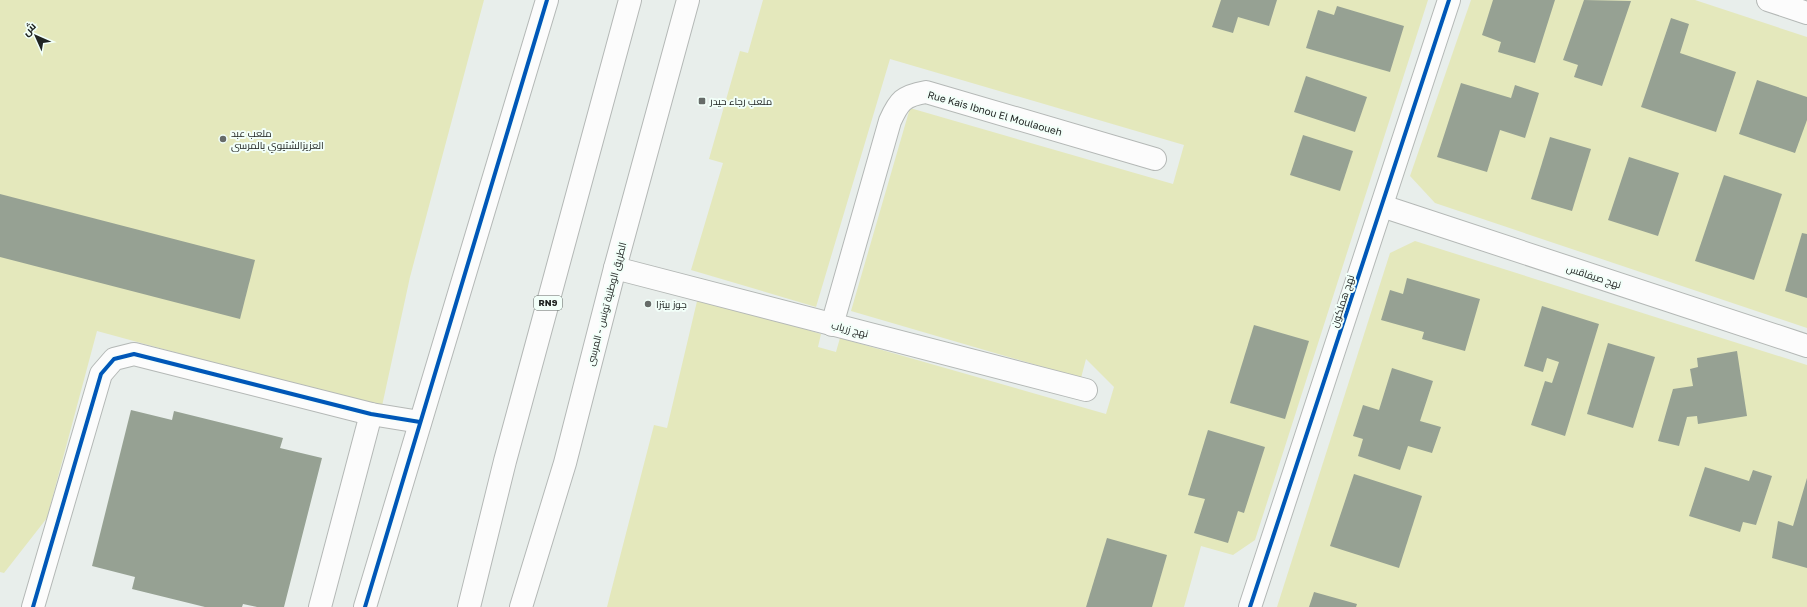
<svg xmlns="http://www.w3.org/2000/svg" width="1807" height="607" font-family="'Golos Text',Cairo,sans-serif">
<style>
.green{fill:#e4e8bc}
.building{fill:#96a193}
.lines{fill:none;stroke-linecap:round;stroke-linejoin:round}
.minor-casing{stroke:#b4b8b6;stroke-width:24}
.highway-casing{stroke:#b4b8b6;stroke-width:24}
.minor{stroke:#fcfcfc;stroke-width:22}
.highway{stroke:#fcfcfc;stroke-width:22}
.cycleway-casing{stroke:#f2fff9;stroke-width:6}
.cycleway{stroke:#0057b8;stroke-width:4}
.poi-dot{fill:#666b68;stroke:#f2fff9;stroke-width:1.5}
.labels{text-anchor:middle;stroke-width:4;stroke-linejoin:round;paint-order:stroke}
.shield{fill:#f2fff9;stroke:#5f6662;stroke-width:1}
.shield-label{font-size:9px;font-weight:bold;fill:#202422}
.poi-label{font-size:10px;fill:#202422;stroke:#f2fff9;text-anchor:start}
.street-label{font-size:10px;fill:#202422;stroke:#f2fff9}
</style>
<rect width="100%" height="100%" fill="#e8eeeb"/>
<!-- green -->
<g class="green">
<path d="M 0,0 L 484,0 L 410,277 L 382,406 L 354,401 L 97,331 L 47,518 L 4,573 L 0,572 Z"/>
<path d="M 763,0 L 1428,0 L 1255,540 L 1233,555 L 1201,546 L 1184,607 L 607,607 L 654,425 L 667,428 L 698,297 L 821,334 L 818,347 L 836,352 L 840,338 L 1106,414 L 1114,387 L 1086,359 L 1081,378 L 851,311 L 910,108 L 1173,184 L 1184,145 L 890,59 L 816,307 L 691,270 L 723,163 L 709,159 L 740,51 L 748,53 Z"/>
<path d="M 1471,0 L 1695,0 L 1807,37 L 1807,328 L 1435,203 L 1410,176 Z"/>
<path d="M 1415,241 L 1807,365 L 1807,607 L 1277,607 L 1390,253 Z"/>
</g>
<!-- building -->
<g class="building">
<path d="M 1221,0 L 1277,0 L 1269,26 L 1238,17 L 1233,33 L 1212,27 Z"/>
<path d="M 1493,0 L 1555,0 L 1535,63 L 1498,52 L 1501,42 L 1482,35 Z"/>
<path d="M 1584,0 L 1631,1 L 1602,86 L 1574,77 L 1578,65 L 1563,60 Z"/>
<path d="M 1337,6 L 1404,26 L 1390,72 L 1306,48 L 1318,10 L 1334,15 Z"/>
<path d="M 1671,18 L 1689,24 L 1680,53 L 1736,72 L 1716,132 L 1641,107 Z"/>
<path d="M 1306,76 L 1367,97 L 1355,132 L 1294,112 Z"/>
<path d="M 1757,80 L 1807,97 L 1807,120 L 1795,153 L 1739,134 Z"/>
<path d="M 1461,83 L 1511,98 L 1515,85 L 1539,93 L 1525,138 L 1500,130 L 1487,172 L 1437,157 Z"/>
<path d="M 1303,135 L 1353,151 L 1340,191 L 1290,175 Z"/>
<path d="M 1550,137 L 1591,149 L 1572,211 L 1531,199 Z"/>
<path d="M 1629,157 L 1679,173 L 1658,236 L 1608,220 Z"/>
<path d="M 1724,175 L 1782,194 L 1754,280 L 1695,261 Z"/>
<path d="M 0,194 L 255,260 L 240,319 L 0,257 Z"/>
<path d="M 1802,233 L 1807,234 L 1807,298 L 1785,291 Z"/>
<path d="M 1407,278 L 1480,299 L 1465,351 L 1422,339 L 1424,332 L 1381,320 L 1390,290 L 1403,294 Z"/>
<path d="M 1542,306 L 1599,324 L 1565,436 L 1531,425 L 1545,381 L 1552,383 L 1559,362 L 1547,358 L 1543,372 L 1524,366 Z"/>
<path d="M 1254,325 L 1309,341 L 1285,419 L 1230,403 Z"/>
<path d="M 1608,343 L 1655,357 L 1633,428 L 1587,414 Z"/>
<path d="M 1737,351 L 1747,416 L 1698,424 L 1697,416 L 1687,417 L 1679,446 L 1658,441 L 1673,389 L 1693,386 L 1690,369 L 1698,367 L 1697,358 Z"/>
<path d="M 1392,368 L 1433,381 L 1420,421 L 1441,427 L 1432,453 L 1408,446 L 1400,470 L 1358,456 L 1363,439 L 1353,436 L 1363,405 L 1379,410 Z"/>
<path d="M 131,410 L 172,420 L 174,411 L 283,438 L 280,448 L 322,458 L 284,607 L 257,607 L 243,604 L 242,607 L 205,607 L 132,589 L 135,577 L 92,566 Z"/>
<path d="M 1208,430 L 1265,447 L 1244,513 L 1238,511 L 1228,543 L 1194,533 L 1205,499 L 1188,495 Z"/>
<path d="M 1705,467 L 1749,481 L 1753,470 L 1772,476 L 1756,525 L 1743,522 L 1740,532 L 1689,516 Z"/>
<path d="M 1354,474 L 1422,496 L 1399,568 L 1330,546 Z"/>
<path d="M 1807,478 L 1807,568 L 1772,558 L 1778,521 L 1793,526 Z"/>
<path d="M 1107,538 L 1167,555 L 1152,607 L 1086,607 Z"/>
<path d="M 1314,592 L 1357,604 L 1356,607 L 1309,607 Z"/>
</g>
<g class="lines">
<defs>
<g id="minor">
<path d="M 1768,0 L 1807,13"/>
<path d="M 1382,206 L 1807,346"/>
<path d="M 615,268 L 1086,390"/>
<path d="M 832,325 L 890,121 C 899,101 903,96 926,92 L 1155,159"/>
<path d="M 33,607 L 101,374 L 114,359 L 134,354 L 371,414 L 420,422"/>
<path d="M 320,607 L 371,414"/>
<path d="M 365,607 L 547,0"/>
<path d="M 1250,607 L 1449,0"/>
</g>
<g id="highway">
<path d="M 469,607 L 505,461 L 630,0"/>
<path d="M 521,607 L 565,463 L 615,268 L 688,0"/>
</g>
</defs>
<!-- minor casing -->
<use href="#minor" class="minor-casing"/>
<!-- highway casing -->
<use href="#highway" class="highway-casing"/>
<!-- minor -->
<use href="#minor" class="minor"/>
<!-- highway -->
<use href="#highway" class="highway"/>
<defs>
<g id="cycleway">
<path d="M 33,607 L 101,374 L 114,359 L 134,354 L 371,414 L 420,422"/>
<path d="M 365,607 L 547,0"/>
<path d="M 1250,607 L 1449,0"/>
</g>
</defs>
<!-- cycleway casing -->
<use href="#cycleway" class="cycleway-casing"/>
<!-- cycleway -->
<use href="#cycleway" class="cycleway"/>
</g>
<!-- markers -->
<g class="poi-dot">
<rect x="698" y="97" width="8" height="8" rx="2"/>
<circle cx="223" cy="139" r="4"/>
<circle cx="648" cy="304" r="4"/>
</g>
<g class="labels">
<!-- shield labels -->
<rect class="shield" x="534" y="296" width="28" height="14" rx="3"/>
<g class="shield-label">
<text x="548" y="306">RN9</text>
</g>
<!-- poi labels -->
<g class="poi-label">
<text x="710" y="105">ملعب رجاء حيدر</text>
<text x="231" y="137">ملعب عبد<tspan x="231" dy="12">العزيزالشتيوي بالمرسى</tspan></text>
<text x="656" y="308">جوز بيتزا</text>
</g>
<!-- street labels -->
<g class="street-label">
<text transform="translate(995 113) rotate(16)" y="4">Rue Kais Ibnou El Moulaoueh</text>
<text transform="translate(1594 276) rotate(18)" y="4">نهج صيفاقس</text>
<text transform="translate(1342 301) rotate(-72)" y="4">نهج هملكون</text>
<text transform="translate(606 304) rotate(-75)" y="4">الطريق الوطنية تونس - المرسى</text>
<text transform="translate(850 329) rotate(14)" y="4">نهج زرياب</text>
</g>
</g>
<!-- north arrow -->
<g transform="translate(36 36) rotate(315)" stroke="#f2fff9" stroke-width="3" paint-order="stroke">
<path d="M0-3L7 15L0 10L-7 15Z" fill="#202422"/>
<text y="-6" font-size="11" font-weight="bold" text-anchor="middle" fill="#202422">ش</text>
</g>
</svg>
